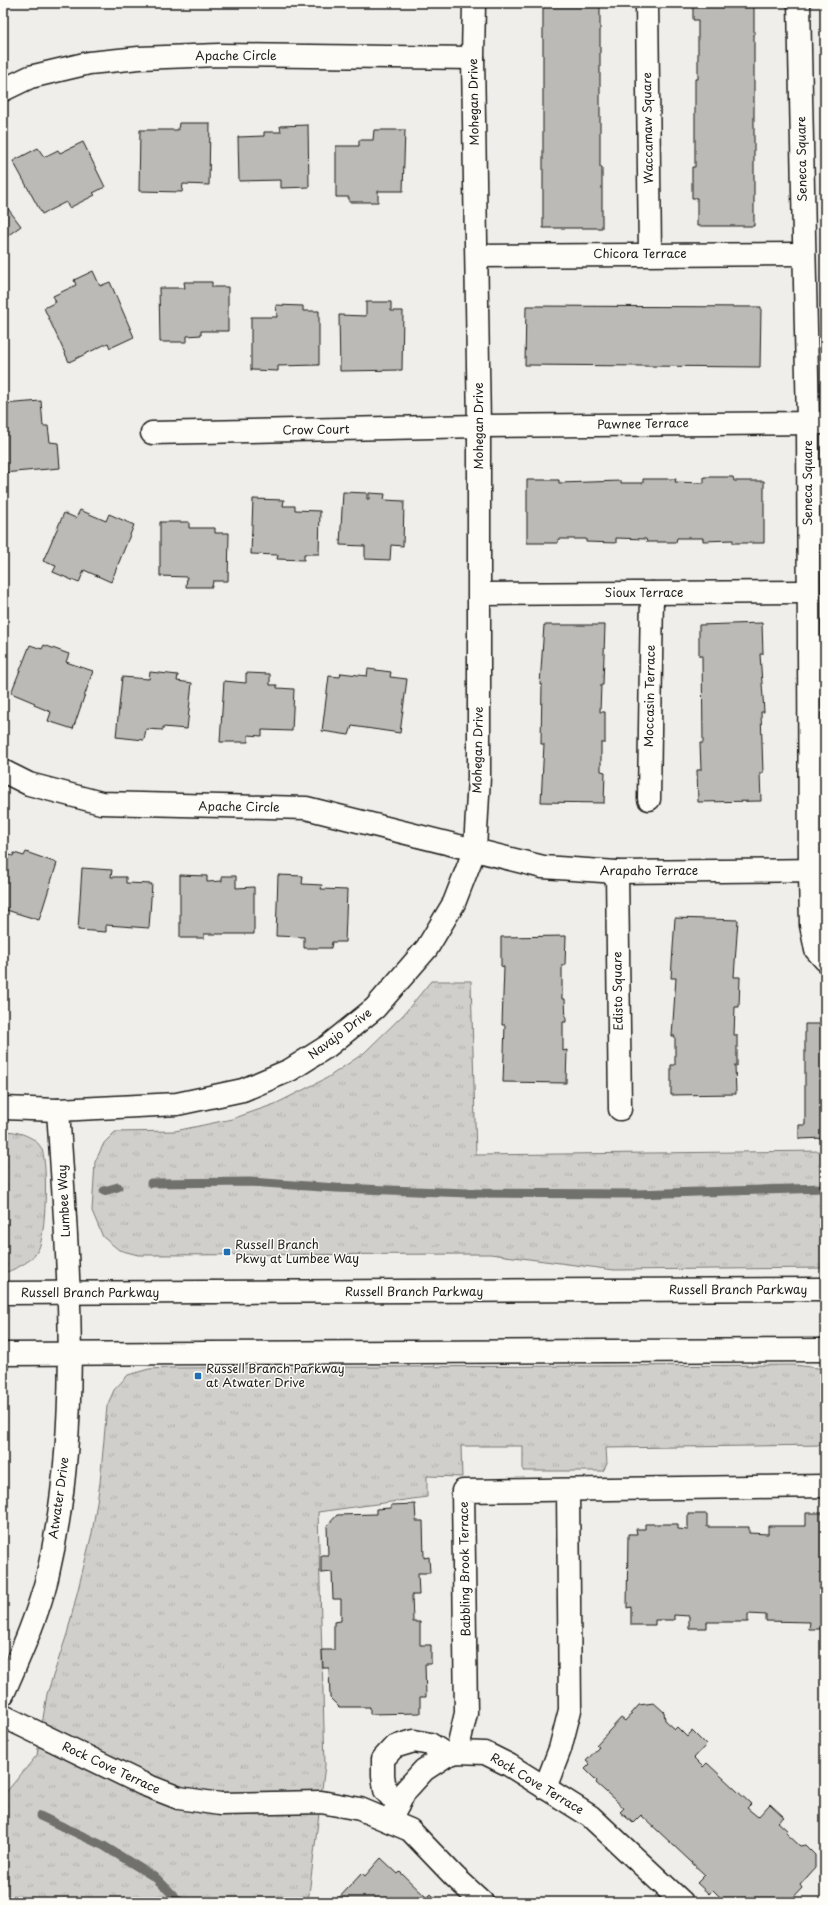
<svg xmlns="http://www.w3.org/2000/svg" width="828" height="1905" font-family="'Playpen Sans',sans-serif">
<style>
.grass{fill:url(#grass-tufts);stroke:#767674}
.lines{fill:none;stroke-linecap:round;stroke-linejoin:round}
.stream{stroke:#706f6d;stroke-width:9}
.building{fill:#bbbab6;stroke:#1c1c1c}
.minor-casing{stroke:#1c1c1c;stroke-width:25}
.major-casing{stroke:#1c1c1c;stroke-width:25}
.minor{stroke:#fdfcf7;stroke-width:22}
.major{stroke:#fdfcf7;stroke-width:22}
.poi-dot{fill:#1f6fb2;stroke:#fdfcf7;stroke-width:1.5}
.labels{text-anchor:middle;stroke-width:3;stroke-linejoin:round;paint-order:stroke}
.street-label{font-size:12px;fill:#1c1c1c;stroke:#fdfcf7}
.poi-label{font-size:12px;fill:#1c1c1c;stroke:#fdfcf7;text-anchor:start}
</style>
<defs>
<pattern id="grass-tufts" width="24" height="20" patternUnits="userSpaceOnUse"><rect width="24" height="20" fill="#d0cfcc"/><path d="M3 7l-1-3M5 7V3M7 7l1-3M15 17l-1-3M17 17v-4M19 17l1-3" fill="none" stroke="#b2b1af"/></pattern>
</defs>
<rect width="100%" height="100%" fill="#f0eeea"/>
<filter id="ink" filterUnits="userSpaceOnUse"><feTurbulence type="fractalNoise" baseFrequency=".025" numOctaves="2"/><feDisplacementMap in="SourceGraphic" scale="8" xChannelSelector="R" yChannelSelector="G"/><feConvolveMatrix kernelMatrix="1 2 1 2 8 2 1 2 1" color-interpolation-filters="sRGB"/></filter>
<g filter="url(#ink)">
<!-- grass -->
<g class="grass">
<path d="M 431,981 L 471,981 L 476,1155 L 825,1151 L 825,1268 L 614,1270 L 490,1254 L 138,1255 L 119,1250 L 103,1237 L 92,1211 L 95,1162 L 104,1143 L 115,1132 L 175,1131 L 232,1119 L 275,1104 L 327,1078 L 364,1053 L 404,1014 Z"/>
<path d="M 3,1131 C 16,1131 37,1136 42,1150 C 48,1164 46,1237 38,1250 C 31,1262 19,1267 7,1272 L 3,1272 Z"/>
<path d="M 795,1365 L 825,1369 L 825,1445 L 606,1448 L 607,1464 L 603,1471 L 523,1471 L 523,1446 L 461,1446 L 462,1477 L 427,1476 L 427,1497 L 318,1512 L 325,1765 L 308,1902 L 3,1902 L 3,1796 L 37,1755 L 47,1694 L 67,1634 L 92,1533 L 100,1483 L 107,1406 L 114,1390 L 128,1375 L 149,1369 L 169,1368 Z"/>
</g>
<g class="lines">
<!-- stream -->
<g class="stream">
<path d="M 151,1183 L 250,1182 L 336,1188 L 468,1193 L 635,1194 L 824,1188"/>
<path d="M 104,1191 L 118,1187"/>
<path d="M 40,1816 L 104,1846 L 156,1878 L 180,1902"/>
</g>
</g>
<!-- building -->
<g class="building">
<path d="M 543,3 L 600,3 L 600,167 L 602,167 L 602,228 L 543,228 Z"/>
<path d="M 693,3 L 754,3 L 754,226 L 697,226 L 697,198 L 692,198 L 692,167 L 695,167 L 695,79 L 698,79 L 698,20 L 693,20 Z"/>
<path d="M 179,123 L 210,123 L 209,185 L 183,184 L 182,192 L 139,191 L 140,130 L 178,130 Z"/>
<path d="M 308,125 L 309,187 L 281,188 L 281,180 L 239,181 L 238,137 L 264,136 L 264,132 L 281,132 L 280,126 Z"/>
<path d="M 374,130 L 405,130 L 403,191 L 378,191 L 378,202 L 349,202 L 349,197 L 336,197 L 336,146 L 359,146 L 359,140 L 373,140 Z"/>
<path d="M 83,142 L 105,187 L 93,193 L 95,195 L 69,208 L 66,202 L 42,214 L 13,161 L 38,148 L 44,157 L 58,150 L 60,153 Z"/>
<path d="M 3,202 L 21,226 L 3,239 Z"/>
<path d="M 93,271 L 100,286 L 110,282 L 134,337 L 110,348 L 108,343 L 69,362 L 44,308 L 56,302 L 53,296 L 76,285 L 74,280 Z"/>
<path d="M 184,282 L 212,282 L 212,287 L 228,287 L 228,331 L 201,331 L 201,335 L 187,336 L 187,342 L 160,342 L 159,288 L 185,288 Z"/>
<path d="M 366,302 L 391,302 L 391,311 L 403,311 L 402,370 L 340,371 L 339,315 L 366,316 Z"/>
<path d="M 276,305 L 303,306 L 303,311 L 319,311 L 319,365 L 278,366 L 278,371 L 251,370 L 251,317 L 277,317 Z"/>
<path d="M 526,306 L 761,307 L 760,367 L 525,365 Z"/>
<path d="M 41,401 L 43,426 L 48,426 L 50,442 L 58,443 L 60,468 L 3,473 L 3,404 Z"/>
<path d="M 704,477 L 733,477 L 734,481 L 764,481 L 764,543 L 733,543 L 733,540 L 703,541 L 703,538 L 677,538 L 676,542 L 647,542 L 646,539 L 616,538 L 616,543 L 586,542 L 586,539 L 558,539 L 558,543 L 527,543 L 527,480 L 559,480 L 559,483 L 621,481 L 621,483 L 643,483 L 643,479 L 676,479 L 675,482 L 704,483 Z"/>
<path d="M 343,492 L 367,493 L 367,499 L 369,499 L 369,493 L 385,494 L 384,500 L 404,501 L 403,546 L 391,545 L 390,560 L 365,559 L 365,546 L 340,545 Z"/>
<path d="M 253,499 L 284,500 L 283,506 L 295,506 L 295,510 L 320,511 L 319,554 L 304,554 L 304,560 L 277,559 L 278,555 L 251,554 Z"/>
<path d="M 80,510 L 106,521 L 109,514 L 134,525 L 111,582 L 84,570 L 79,583 L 53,572 L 56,566 L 43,561 L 64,513 L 76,518 Z"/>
<path d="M 160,522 L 189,522 L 189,528 L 215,528 L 215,533 L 229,533 L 228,581 L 213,581 L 212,587 L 186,587 L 187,577 L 160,576 Z"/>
<path d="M 762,623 L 763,654 L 760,654 L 764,712 L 761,712 L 763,773 L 760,773 L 761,801 L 698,802 L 697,770 L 701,770 L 700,743 L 703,743 L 702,656 L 699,656 L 699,625 Z"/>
<path d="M 544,625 L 605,625 L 603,685 L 601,685 L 600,712 L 605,712 L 605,743 L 601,743 L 601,771 L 605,772 L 604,803 L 541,802 L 544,744 L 541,744 L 542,685 L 540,685 Z"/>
<path d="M 30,645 L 42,649 L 44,645 L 69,654 L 66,662 L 93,671 L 73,729 L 48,721 L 51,712 L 34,705 L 35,703 L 11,693 Z"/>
<path d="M 368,669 L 391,672 L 390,677 L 407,679 L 400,733 L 352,726 L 349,735 L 322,731 L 329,676 L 340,677 L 341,673 L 367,676 Z"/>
<path d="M 150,672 L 178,675 L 177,681 L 192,683 L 187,729 L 163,727 L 163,730 L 146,729 L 144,740 L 116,737 L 122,677 L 149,679 Z"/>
<path d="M 246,673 L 270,674 L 270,685 L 277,685 L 277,688 L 294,689 L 292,731 L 262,730 L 262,736 L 248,735 L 248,742 L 220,742 L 224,681 L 246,683 Z"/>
<path d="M 26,852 L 57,863 L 39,920 L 3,909 L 5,904 L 3,903 L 3,853 L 13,856 L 14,853 L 24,856 Z"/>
<path d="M 82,868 L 112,870 L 111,877 L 126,877 L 126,883 L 152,884 L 149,928 L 106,925 L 106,932 L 78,930 Z"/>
<path d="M 180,875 L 207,876 L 207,882 L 222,881 L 222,876 L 236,876 L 236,888 L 254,887 L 254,934 L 204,934 L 204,938 L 180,938 Z"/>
<path d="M 278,875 L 303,876 L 302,884 L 322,885 L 321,889 L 347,890 L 345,942 L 332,942 L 331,948 L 304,948 L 304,937 L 276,936 Z"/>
<path d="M 675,918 L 738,920 L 734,977 L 740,977 L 739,1007 L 735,1007 L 734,1035 L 737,1035 L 737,1066 L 735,1065 L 736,1094 L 671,1095 L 671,1065 L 675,1065 L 675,1036 L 672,1036 L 676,978 L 671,978 Z"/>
<path d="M 566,936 L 565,965 L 562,965 L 562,999 L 565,999 L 566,1022 L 563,1022 L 563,1051 L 567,1050 L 566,1083 L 503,1082 L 505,1025 L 502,1025 L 504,967 L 501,966 L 501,937 Z"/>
<path d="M 805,1024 L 825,1024 L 825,1138 L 799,1139 L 799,1125 L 805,1125 Z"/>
<path d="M 415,1504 L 416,1521 L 423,1521 L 424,1558 L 429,1557 L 430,1573 L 418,1573 L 419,1595 L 412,1595 L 413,1622 L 420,1622 L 420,1645 L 431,1645 L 431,1664 L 425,1664 L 426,1697 L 420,1697 L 420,1713 L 370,1714 L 370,1707 L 339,1707 L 330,1698 L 329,1668 L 323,1668 L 322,1650 L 334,1650 L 334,1622 L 341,1621 L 341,1599 L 333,1599 L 332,1572 L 321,1573 L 321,1555 L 328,1555 L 327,1526 L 337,1515 L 376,1514 L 376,1509 L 391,1508 L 391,1505 Z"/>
<path d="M 806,1513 L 825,1513 L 825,1629 L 809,1629 L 810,1622 L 766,1621 L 766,1615 L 748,1614 L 748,1622 L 707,1622 L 707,1628 L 689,1628 L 689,1616 L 674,1615 L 674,1620 L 655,1620 L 655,1625 L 631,1625 L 631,1607 L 627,1608 L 628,1534 L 637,1534 L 636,1529 L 645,1529 L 645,1524 L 678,1524 L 678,1529 L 688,1530 L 688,1514 L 707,1514 L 707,1527 L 749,1527 L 749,1533 L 768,1534 L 768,1526 L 806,1526 Z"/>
<path d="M 654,1703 L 664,1712 L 665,1720 L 675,1729 L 677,1727 L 687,1737 L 692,1731 L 706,1745 L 694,1758 L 703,1767 L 707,1763 L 751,1804 L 747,1808 L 758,1817 L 770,1804 L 784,1817 L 778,1822 L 788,1831 L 786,1833 L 800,1846 L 805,1845 L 815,1855 L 815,1868 L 800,1885 L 802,1888 L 789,1902 L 725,1902 L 713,1890 L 709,1894 L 697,1883 L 705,1875 L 641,1815 L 633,1823 L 620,1812 L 624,1808 L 596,1783 L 597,1781 L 585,1769 L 590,1764 L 586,1761 L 599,1747 L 596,1745 L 621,1718 L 625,1721 L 639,1705 Z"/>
<path d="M 381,1858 L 398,1874 L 400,1872 L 427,1898 L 431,1894 L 439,1902 L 339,1902 L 337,1900 L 362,1873 L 365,1876 Z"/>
</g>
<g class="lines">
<defs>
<g id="minor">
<path d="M 647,3 L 650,254"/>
<path d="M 799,3 L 808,423 L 810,870 L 811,925 L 816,950 L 825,960"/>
<path d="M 3,90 L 30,77 L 89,63 L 139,58 L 219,55 L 473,58"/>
<path d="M 477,256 L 803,254"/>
<path d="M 152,433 L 479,426 L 825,423"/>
<path d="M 480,594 L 808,592"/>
<path d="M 3,771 L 29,784 L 101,803 L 306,808 L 543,867 L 617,872 L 824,870"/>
<path d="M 649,799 L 652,593"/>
<path d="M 617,872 L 620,1109"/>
<path d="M 3,1108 L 58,1110 L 177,1104 L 243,1090 L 290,1070 L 328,1046 L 375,1008 L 427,948 L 454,903 L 475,849 L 479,777 L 479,426 L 473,58 L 474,3"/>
<path d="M 3,1694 C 19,1657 37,1618 47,1578 C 83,1425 68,1265 58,1110"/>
<path d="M 3,1716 L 143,1784 L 179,1798 L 220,1804 L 321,1802 L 360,1809 L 410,1830 L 455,1877 L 482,1902"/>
<path d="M 457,1752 L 466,1713 L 463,1491 L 825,1486"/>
<path d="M 545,1788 L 560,1749 L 570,1710 L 568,1490"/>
<path d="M 398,1805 L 385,1790 L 383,1775 L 383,1759 L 394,1747 L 414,1741 L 430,1744 L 447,1755"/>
<path d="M 390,1821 L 405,1791 L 424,1770 L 447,1755 L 457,1752 L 485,1753 L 509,1765 L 590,1816 L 682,1902"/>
</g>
<g id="major">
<path d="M 3,1293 L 825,1289"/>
<path d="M 3,1354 L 825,1350"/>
</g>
</defs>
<!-- minor casing -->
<use href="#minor" class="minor-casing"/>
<!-- major casing -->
<use href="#major" class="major-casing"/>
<!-- minor -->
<use href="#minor" class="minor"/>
<!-- major -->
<use href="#major" class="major"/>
</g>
</g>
<!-- markers -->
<g class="poi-dot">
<rect x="223" y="1248" width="8" height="8" rx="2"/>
<rect x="194" y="1372" width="8" height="8" rx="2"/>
</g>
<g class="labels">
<!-- street labels -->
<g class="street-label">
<text x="236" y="60">Apache Circle</text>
<text transform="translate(474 102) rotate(-91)" y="4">Mohegan Drive</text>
<text transform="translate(648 128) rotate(-91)" y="4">Waccamaw Square</text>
<text transform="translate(802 159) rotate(-91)" y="4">Seneca Square</text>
<text x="640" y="258">Chicora Terrace</text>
<text transform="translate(643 424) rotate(-1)" y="4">Pawnee Terrace</text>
<text transform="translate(479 426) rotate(-90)" y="4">Mohegan Drive</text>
<text transform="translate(316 430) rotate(-1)" y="4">Crow Court</text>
<text transform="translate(808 483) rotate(-90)" y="4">Seneca Square</text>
<text x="644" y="597">Sioux Terrace</text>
<text transform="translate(650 696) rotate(-89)" y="4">Moccasin Terrace</text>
<text transform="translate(478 750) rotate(-89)" y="4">Mohegan Drive</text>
<text transform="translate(239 807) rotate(1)" y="4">Apache Circle</text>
<text x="649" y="875">Arapaho Terrace</text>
<text transform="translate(618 991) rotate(-91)" y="4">Edisto Square</text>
<text transform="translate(340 1034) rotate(-37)" y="4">Navajo Drive</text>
<text transform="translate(64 1201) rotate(-93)" y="4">Lumbee Way</text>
<text x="738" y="1294">Russell Branch Parkway</text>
<text x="414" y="1296">Russell Branch Parkway</text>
<text x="90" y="1297">Russell Branch Parkway</text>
<text transform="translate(59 1498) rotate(-82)" y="4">Atwater Drive</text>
<text transform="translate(465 1569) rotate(-91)" y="4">Babbling Brook Terrace</text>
<text transform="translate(111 1768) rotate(25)" y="4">Rock Cove Terrace</text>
<text transform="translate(537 1784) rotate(31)" y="4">Rock Cove Terrace</text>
</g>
<!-- poi labels -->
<g class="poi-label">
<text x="235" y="1249">Russell Branch<tspan x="235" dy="14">Pkwy at Lumbee Way</tspan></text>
<text x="206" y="1373">Russell Branch Parkway<tspan x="206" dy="14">at Atwater Drive</tspan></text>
</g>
</g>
<!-- margin -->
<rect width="828" height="1905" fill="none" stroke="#fdfcf7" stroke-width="16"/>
<rect x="8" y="8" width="812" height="1889" fill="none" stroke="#1c1c1c" stroke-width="1.5" filter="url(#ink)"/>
</svg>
